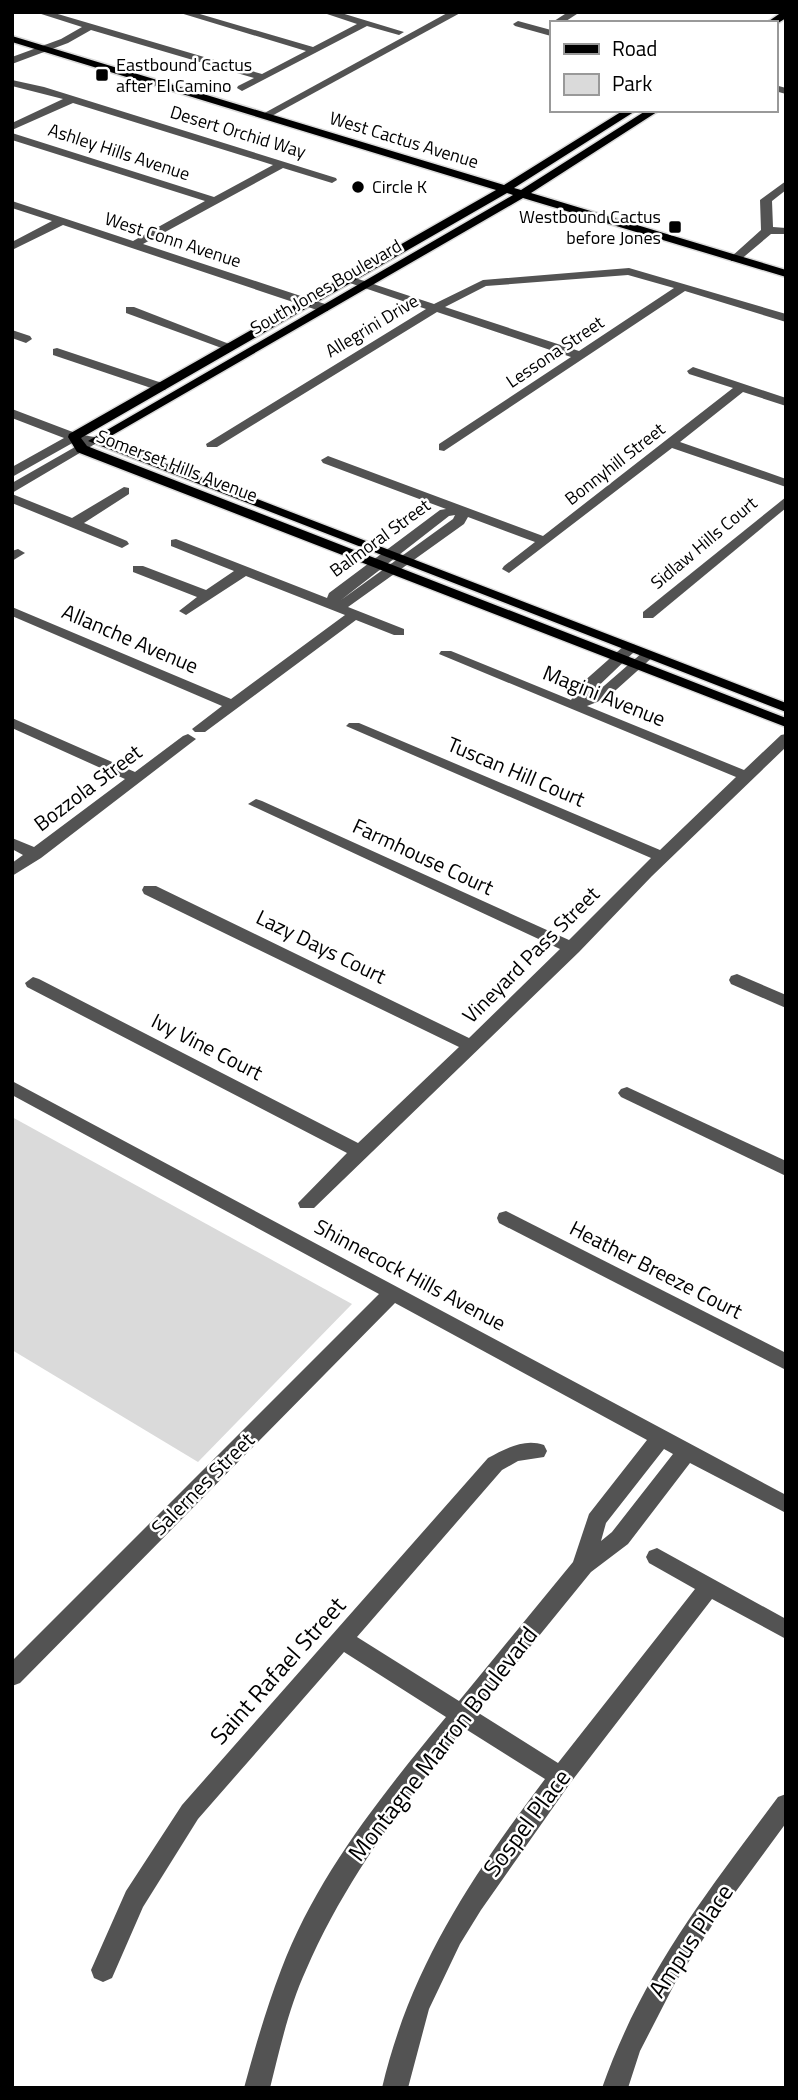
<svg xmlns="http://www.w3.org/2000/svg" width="798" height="2100" font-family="'Titillium Web',sans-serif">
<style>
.green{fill:#dadada}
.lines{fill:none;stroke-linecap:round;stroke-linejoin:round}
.major-casing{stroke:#dbdbdb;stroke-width:3}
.minor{fill:#535353;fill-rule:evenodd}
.major{fill:#000;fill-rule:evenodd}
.poi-dot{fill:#000;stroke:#fff;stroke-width:2.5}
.labels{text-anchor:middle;stroke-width:5;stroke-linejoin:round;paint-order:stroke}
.far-poi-label{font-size:18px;fill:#000;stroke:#fff;text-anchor:start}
.far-street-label{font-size:18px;fill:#000;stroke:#fff}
.street-label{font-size:21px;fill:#000;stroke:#fff}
.near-street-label{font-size:24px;fill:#000;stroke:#fff}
</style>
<rect width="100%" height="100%" fill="#fff"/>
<!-- green -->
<path class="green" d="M 12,1117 L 352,1304 L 198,1462 L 12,1350 Z"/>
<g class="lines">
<defs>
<g id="major">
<path d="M 782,12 L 786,12 L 786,18 L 775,25 L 766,23 Z"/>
<path d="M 12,36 L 504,185 L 624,110 L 637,110 L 514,188 L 521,190 L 647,110 L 660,110 L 531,193 L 786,270 L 786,277 L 523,198 L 104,440 L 786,703 L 786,712 L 88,441 L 513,195 L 507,193 L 81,438 L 87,446 L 97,450 L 786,718 L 786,727 L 77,452 L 68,437 L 69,434 L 496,190 L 12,42 Z"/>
</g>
</defs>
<!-- major casing -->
<use href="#major" class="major-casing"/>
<!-- minor -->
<g class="minor">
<path d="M 35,12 L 51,12 L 262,74 L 306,51 L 177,12 L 193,12 L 313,47 L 357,24 L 321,12 L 338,12 L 404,32 L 399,35 L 367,26 L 242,91 L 237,88 L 238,86 L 254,78 L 91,30 L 68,43 L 12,64 L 12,57 L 61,39 L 82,27 Z"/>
<path d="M 449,12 L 462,12 L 268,118 L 259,116 Z"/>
<path d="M 568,12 L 580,12 L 563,23 L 551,23 Z"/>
<path d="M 518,21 L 551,30 L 551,36 L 515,26 L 513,24 Z"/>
<path d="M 12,80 L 44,87 L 336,178 L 337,180 L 332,183 L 283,168 L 143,244 L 328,305 L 328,311 L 320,311 L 63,225 L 12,250 L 12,242 L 52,221 L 12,208 L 12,201 L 133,241 L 205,201 L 12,140 L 12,133 L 214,197 L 273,165 L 73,103 L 12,130 L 12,123 L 63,99 L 12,86 Z"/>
<path d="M 775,85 L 786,88 L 786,94 L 775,91 Z"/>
<path d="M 786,181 L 786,190 L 772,201 L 773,227 L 786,228 L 786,234 L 771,234 L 739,261 L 731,261 L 731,257 L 761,230 L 760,200 Z"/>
<path d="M 629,268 L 786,314 L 786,322 L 685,291 L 444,451 L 439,450 L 439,444 L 571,357 L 437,312 L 217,447 L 207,447 L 206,444 L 426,309 L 344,281 L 344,277 L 352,277 L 434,304 L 483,280 ZM 628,275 L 674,288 L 579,351 L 445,307 L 486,286 Z"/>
<path d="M 126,307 L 134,307 L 237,347 L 227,350 L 126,313 Z"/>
<path d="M 12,330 L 30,336 L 32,339 L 26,343 L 12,338 Z"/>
<path d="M 57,348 L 165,384 L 167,387 L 165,390 L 157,390 L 53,355 L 53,349 Z"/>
<path d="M 693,367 L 786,398 L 786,406 L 743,392 L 680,442 L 786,479 L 786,487 L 672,448 L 509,573 L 502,569 L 504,566 L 535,542 L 468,517 L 464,524 L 348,607 L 404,629 L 404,635 L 394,635 L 356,620 L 205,732 L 195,732 L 192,729 L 222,706 L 12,616 L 12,607 L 231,699 L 345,615 L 246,576 L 186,615 L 179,611 L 197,597 L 133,572 L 133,566 L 143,566 L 206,590 L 234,571 L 171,546 L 171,540 L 176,539 L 327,598 L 329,593 L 440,510 L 446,509 L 323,463 L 321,460 L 328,456 L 543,536 L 733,388 L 689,374 L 687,371 ZM 455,515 L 453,519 L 341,600 L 449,516 Z"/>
<path d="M 12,409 L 78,434 L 99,438 L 100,441 L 12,493 L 12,483 L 82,443 L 76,441 L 12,477 L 12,467 L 64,438 L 12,418 Z"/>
<path d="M 124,487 L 129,488 L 129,494 L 84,523 L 127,541 L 129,544 L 122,548 L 12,503 L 12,494 L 72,518 Z"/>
<path d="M 786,497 L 786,508 L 653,618 L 643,618 L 643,612 Z"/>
<path d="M 18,549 L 25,553 L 12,561 L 12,551 Z"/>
<path d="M 630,644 L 635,645 L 637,648 L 635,651 L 589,695 L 597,692 L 643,652 L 648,651 L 655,655 L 607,698 L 587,706 L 744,770 L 781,735 L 786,734 L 786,747 L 652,876 L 579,952 L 314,1208 L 300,1208 L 298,1203 L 347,1153 L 27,987 L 25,983 L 33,977 L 39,979 L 358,1143 L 459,1047 L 144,894 L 142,890 L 144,886 L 156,886 L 469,1038 L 560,949 L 248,804 L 256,799 L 262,801 L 569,940 L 651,858 L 346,726 L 349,723 L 359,723 L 660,850 L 736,777 L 439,654 L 441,651 L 451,651 L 571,700 L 582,683 L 625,645 Z"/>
<path d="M 12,718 L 135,772 L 183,736 L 188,734 L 196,739 L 41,858 L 12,876 L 12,863 L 23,855 L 12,849 L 12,838 L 34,847 L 125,779 L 12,728 Z"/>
<path d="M 737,974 L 786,995 L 786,1008 L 731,984 L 729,980 L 731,976 Z"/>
<path d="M 12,1081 L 786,1495 L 786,1513 L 690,1463 L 628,1544 L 591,1572 L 477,1712 L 558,1763 L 695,1589 L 649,1563 L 646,1557 L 649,1551 L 657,1548 L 786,1619 L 786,1639 L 712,1599 L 571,1782 L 481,1910 L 460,1944 L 429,2009 L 408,2088 L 382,2088 C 410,1968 472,1876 545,1779 L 464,1728 C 403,1804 345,1880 306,1970 C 289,2007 280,2048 270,2088 L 244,2088 C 255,2048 266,2009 281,1970 C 317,1875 382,1795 446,1717 L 344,1652 L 198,1819 L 143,1907 L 112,1978 L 103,1982 L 94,1978 L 91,1970 L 126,1891 L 182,1805 L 488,1458 C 505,1449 524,1438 544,1445 L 547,1451 L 544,1457 L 518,1461 L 502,1470 L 357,1637 L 459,1701 L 573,1562 L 589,1514 L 647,1440 L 395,1303 L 20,1683 L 12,1686 L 12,1661 L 379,1294 L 12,1095 ZM 664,1449 L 673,1454 L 612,1532 L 601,1541 L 606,1523 Z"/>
<path d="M 627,1087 L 786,1161 L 786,1176 L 621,1097 L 618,1093 L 621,1089 Z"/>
<path d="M 506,1211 L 786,1353 L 786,1370 L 499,1223 L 497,1218 L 499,1213 Z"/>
<path d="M 786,1794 L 786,1823 L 720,1913 L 675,1983 L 640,2051 L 628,2088 L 602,2088 C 643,1972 707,1893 778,1797 Z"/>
</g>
<!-- major -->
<use href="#major" class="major"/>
</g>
<!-- markers -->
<g class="poi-dot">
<rect x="95" y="68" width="14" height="14" rx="3.5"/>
<circle cx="358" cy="187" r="7"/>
<rect x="668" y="220" width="14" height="14" rx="3.5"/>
</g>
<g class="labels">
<!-- far-poi labels -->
<g class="far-poi-label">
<text x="116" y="71">Eastbound Cactus<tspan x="116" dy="21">after El Camino</tspan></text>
<text x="372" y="193">Circle K</text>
<text x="661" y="223" text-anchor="end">Westbound Cactus<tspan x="661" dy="21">before Jones</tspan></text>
</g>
<!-- far-street labels -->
<g class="far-street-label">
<text transform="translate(238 132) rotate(17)" y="6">Desert Orchid Way</text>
<text transform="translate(404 140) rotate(17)" y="6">West Cactus Avenue</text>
<text transform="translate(119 152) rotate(18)" y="6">Ashley Hills Avenue</text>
<text transform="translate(173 240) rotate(18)" y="6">West Conn Avenue</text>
<text transform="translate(326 287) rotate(-30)" y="6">South Jones Boulevard</text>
<text transform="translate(372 326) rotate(-31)" y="6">Allegrini Drive</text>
<text transform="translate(555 352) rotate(-34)" y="6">Lessona Street</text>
<text transform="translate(615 464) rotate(-38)" y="6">Bonnyhill Street</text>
<text transform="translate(177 466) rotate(21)" y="6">Somerset Hills Avenue</text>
<text transform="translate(380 538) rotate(-36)" y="6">Balmoral Street</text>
<text transform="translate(704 543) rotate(-40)" y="6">Sidlaw Hills Court</text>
</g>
<!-- street labels -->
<g class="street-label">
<text transform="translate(130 639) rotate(23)" y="7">Allanche Avenue</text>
<text transform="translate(604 696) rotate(22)" y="7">Magini Avenue</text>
<text transform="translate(516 772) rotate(23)" y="7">Tuscan Hill Court</text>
<text transform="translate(88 788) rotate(-37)" y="7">Bozzola Street</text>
<text transform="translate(423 857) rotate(25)" y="7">Farmhouse Court</text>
<text transform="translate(321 947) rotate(26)" y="7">Lazy Days Court</text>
<text transform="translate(531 955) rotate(-45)" y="7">Vineyard Pass Street</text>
<text transform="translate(207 1047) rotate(27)" y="7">Ivy Vine Court</text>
<text transform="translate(656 1270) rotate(27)" y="7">Heather Breeze Court</text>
<text transform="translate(410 1275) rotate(28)" y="7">Shinnecock Hills Avenue</text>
<text transform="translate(203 1484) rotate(-45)" y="7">Salernes Street</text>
</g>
<!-- near-street labels -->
<g class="near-street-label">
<text transform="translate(278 1671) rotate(-48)" y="8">Saint Rafael Street</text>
<text transform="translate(443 1744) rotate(-52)" y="8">Montagne Marron Boulevard</text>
<text transform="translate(527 1823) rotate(-53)" y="8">Sospel Place</text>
<text transform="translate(691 1941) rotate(-56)" y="8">Ampus Place</text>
</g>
</g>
<!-- border -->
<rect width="798" height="2100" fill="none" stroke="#000000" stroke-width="28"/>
<!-- legend -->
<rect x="550" y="21" width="228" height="91" fill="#ffffff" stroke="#999999" stroke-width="2"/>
<rect x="564" y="44" width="35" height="10" fill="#000000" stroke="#999999" stroke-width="2"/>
<text x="612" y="56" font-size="21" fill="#000000">Road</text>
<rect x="564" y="74" width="35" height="21" fill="#dadada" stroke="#999999" stroke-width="2"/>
<text x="612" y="91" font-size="21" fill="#000000">Park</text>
</svg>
